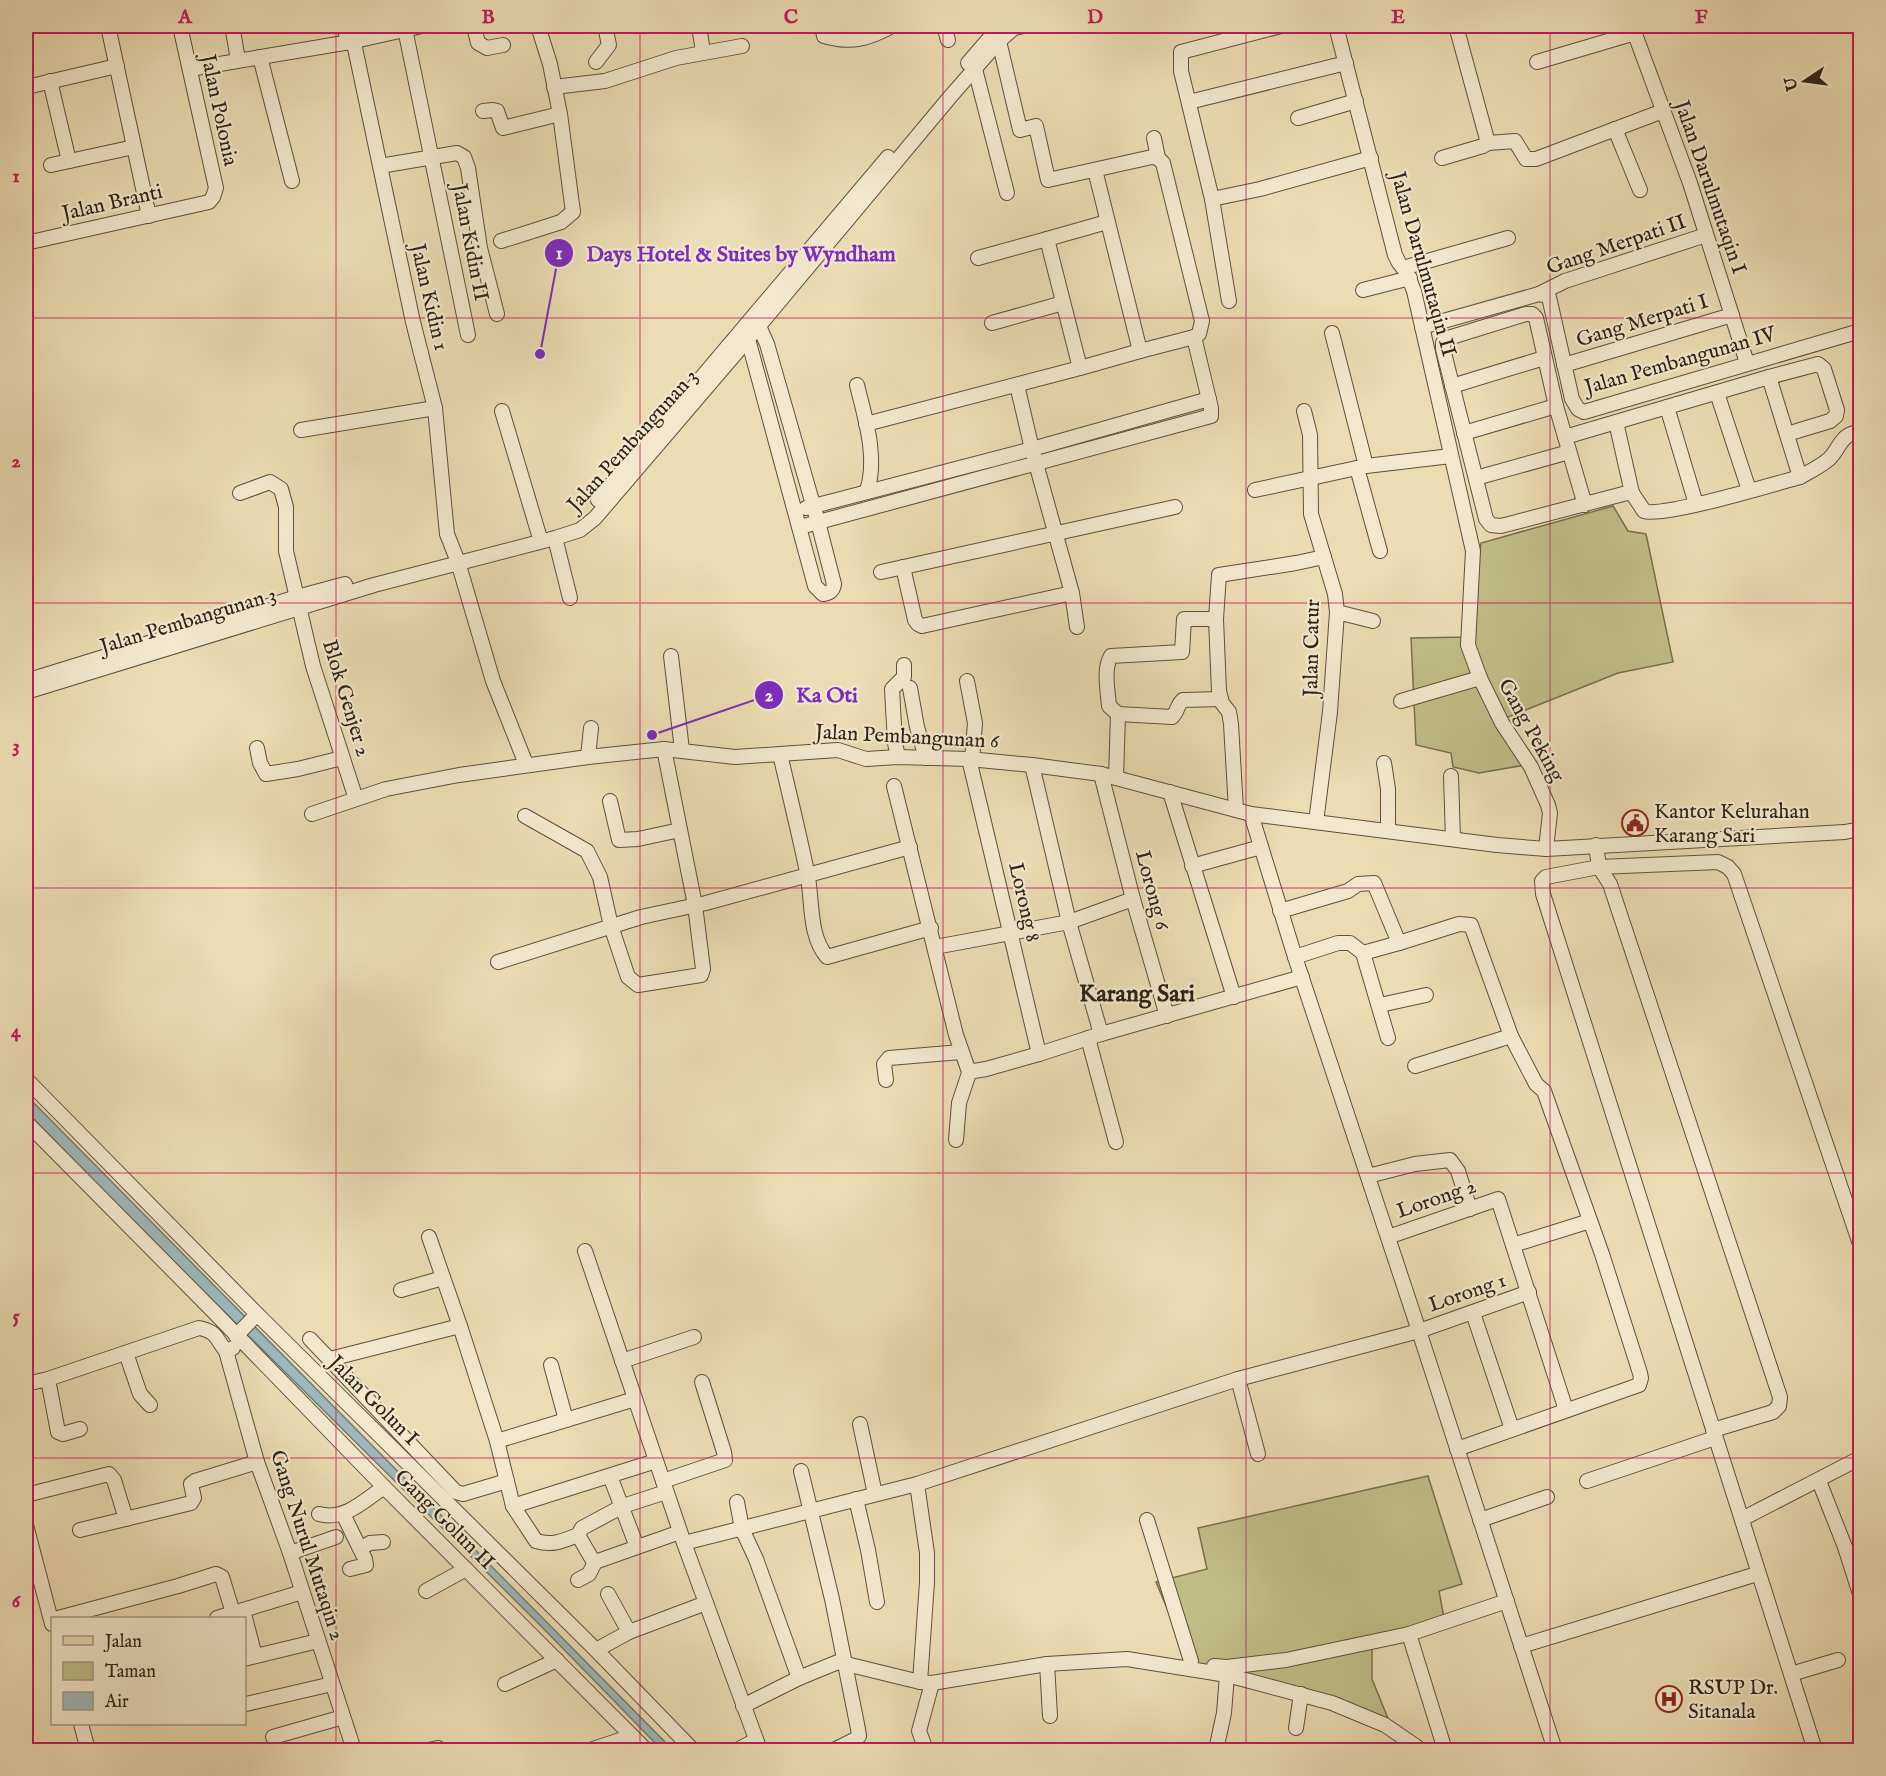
<svg xmlns="http://www.w3.org/2000/svg" width="1886" height="1776" font-family="'IM FELL English',serif">
<style>
.green{fill:#c0be87;stroke:#76704f;stroke-width:1.5}
.water{fill:#9eb9b8;stroke:#717d78;stroke-width:1.5}
.lines{fill:none;stroke-linecap:round;stroke-linejoin:round}
.minor-casing{stroke:#5d503e;stroke-width:16}
.major-casing{stroke:#2d2217;stroke-width:20}
.minor{stroke:#f3e8ce;stroke-width:14}
.major{stroke:#ecdcb3;stroke-width:18}
.grid{fill:none;stroke:#c2185b;stroke-width:1.5;stroke-opacity:0.55}
.labels{text-anchor:middle;stroke-width:4.5;stroke-linejoin:round;paint-order:stroke}
.street-label{font-size:21px;fill:#2d2217;stroke:#f3e8ce}
.poi-label{font-size:21px;fill:#2d2217;stroke:#f3e8ce;text-anchor:start}
.quarter-label{font-size:24px;font-weight:bold;fill:#2d2217;stroke:#f3e8ce}
.leader{fill:none;stroke:#7b2cbf;stroke-width:2}
.callout-dot{fill:#7b2cbf;stroke:#f3e8ce;stroke-width:2}
.mark-label{font-size:18px;text-anchor:middle;font-weight:bold;fill:#fff}
.callout-label{font-size:22px;text-anchor:middle;font-weight:bold;fill:#7b2cbf;stroke:#f3e8ce;stroke-width:4.5;stroke-linejoin:round;paint-order:stroke}
.neatline{fill:none;stroke:#c2185b;stroke-width:2}
.grid-label{font-size:20px;text-anchor:middle;font-weight:bold;fill:#c2185b}
</style>
<rect width="100%" height="100%" fill="#ecdcb3"/>
<filter id="stains"><feTurbulence type="fractalNoise" baseFrequency=".00333" numOctaves="4"/><feColorMatrix values="0 0 0 0 .2 0 0 0 0 .09 0 0 0 0 .02 0 0 0 .5 -.17"/></filter>
<radialGradient id="worn" r=".72"><stop offset=".6" stop-color="#630" stop-opacity="0"/><stop offset="1" stop-color="#630" stop-opacity=".3"/></radialGradient>
<!-- green -->
<g class="green">
<path d="M 1613,506 L 1628,531 L 1646,534 L 1673,662 L 1618,673 L 1503,719 L 1531,764 L 1479,773 L 1453,767 L 1451,753 L 1416,745 L 1411,638 L 1467,637 L 1481,543 Z"/>
<path d="M 1428,1476 L 1462,1584 L 1439,1591 L 1444,1618 L 1372,1640 L 1372,1679 L 1389,1721 L 1193,1670 L 1156,1582 L 1207,1569 L 1198,1528 Z"/>
</g>
<!-- water -->
<path class="water" d="M 26,1095 L 673,1750 L 662,1750 L 543,1628 L 26,1115 Z"/>
<g class="lines">
<defs>
<g id="minor">
<path d="M 108,26 L 149,216"/>
<path d="M 235,26 L 233,31 L 238,60"/>
<path d="M 344,26 L 346,34 L 355,48 L 413,322 L 435,408 L 447,534 L 458,562 L 493,681 L 526,764"/>
<path d="M 474,26 L 478,43 L 487,48 L 503,45"/>
<path d="M 699,26 L 703,52"/>
<path d="M 822,26 L 824,36 C 851,44 868,39 892,26"/>
<path d="M 944,26 L 948,40"/>
<path d="M 1336,26 L 1395,255 L 1399,263 L 1406,271 L 1414,291 L 1473,551 L 1468,645 L 1480,678 L 1502,723 L 1531,767 L 1548,805 L 1550,813 L 1546,849"/>
<path d="M 1456,26 L 1488,143 L 1515,141 L 1526,159 L 1536,159 L 1663,111"/>
<path d="M 1632,26 L 1690,183 L 1747,363"/>
<path d="M 405,29 L 468,335"/>
<path d="M 260,57 L 292,181"/>
<path d="M 596,62 L 609,45 L 605,26"/>
<path d="M 1537,62 L 1635,33"/>
<path d="M 968,63 L 1000,26"/>
<path d="M 190,69 L 350,42 L 422,26"/>
<path d="M 975,69 L 1007,193"/>
<path d="M 50,81 L 69,161"/>
<path d="M 31,86 L 117,66"/>
<path d="M 554,87 L 605,81 L 676,58 L 742,46"/>
<path d="M 1189,102 L 1346,63"/>
<path d="M 483,111 L 493,110 L 497,111 L 503,128 L 560,114"/>
<path d="M 1298,118 L 1356,101"/>
<path d="M 1615,129 L 1640,190"/>
<path d="M 1154,138 L 1158,158"/>
<path d="M 1442,158 L 1483,146 L 1488,143"/>
<path d="M 51,165 L 134,147"/>
<path d="M 380,166 L 457,153 L 464,157 L 468,168 L 480,248 L 497,314"/>
<path d="M 1212,199 L 1260,189 L 1371,158"/>
<path d="M 1047,239 L 1107,222"/>
<path d="M 501,241 L 561,222 L 573,212 L 560,114 L 550,64 L 538,26"/>
<path d="M 26,243 L 209,202 L 213,197 L 216,188 L 180,26"/>
<path d="M 978,258 L 1047,239 L 1080,368 L 1140,351 L 1095,170"/>
<path d="M 1403,268 L 1508,238"/>
<path d="M 1363,290 L 1410,278"/>
<path d="M 1539,294 L 1545,295 L 1549,297 L 1572,399 L 1578,409 L 1584,412 L 1860,331"/>
<path d="M 1229,301 L 1212,199 L 1181,71 L 1181,52 L 1281,26"/>
<path d="M 992,323 L 1063,303"/>
<path d="M 1422,327 L 1539,294 L 1565,281 L 1706,235"/>
<path d="M 1332,333 L 1366,466"/>
<path d="M 744,334 L 748,339 L 815,586 L 823,594 C 830,593 833,591 834,584 L 818,522 L 767,344 L 759,326 L 754,322"/>
<path d="M 1140,351 L 1194,337"/>
<path d="M 1564,365 L 1732,315"/>
<path d="M 1769,377 L 1800,477 C 1809,472 1821,466 1829,459 C 1841,448 1839,434 1860,432"/>
<path d="M 857,385 C 865,418 878,458 867,491"/>
<path d="M 1017,385 L 1032,449 L 1072,593 L 1077,627"/>
<path d="M 1452,386 L 1544,358"/>
<path d="M 1717,393 L 1749,490"/>
<path d="M 1667,407 L 1696,504"/>
<path d="M 502,411 L 539,535"/>
<path d="M 1304,411 L 1310,435 L 1311,514 L 1335,594 L 1337,612 L 1330,712 L 1316,822"/>
<path d="M 1616,422 L 1632,493"/>
<path d="M 866,424 L 1080,368"/>
<path d="M 301,430 L 435,408"/>
<path d="M 1464,433 L 1556,406"/>
<path d="M 1565,437 L 1769,377 L 1818,364 L 1824,369 L 1837,410 L 1836,416 L 1830,421 L 1787,434"/>
<path d="M 1357,468 L 1380,551"/>
<path d="M 1476,478 L 1569,452"/>
<path d="M 1255,490 L 1366,466 L 1451,456"/>
<path d="M 240,493 L 270,482 L 281,489 L 286,507 L 286,551 L 313,666 L 356,799"/>
<path d="M 598,500 L 888,157"/>
<path d="M 1585,505 L 1556,406 L 1536,318 L 1532,314 L 1526,314 L 1445,339 L 1443,343 L 1443,349 L 1486,519 L 1491,525 L 1501,526 L 1627,493 L 1632,493 L 1644,511 C 1662,518 1774,484 1800,477"/>
<path d="M 806,508 L 1032,449 L 1209,399"/>
<path d="M 800,527 L 1211,416 L 1211,408 L 1194,337 L 1199,334 L 1202,321 L 1163,163 L 1158,158 L 1152,157 L 1048,180 L 1036,126 L 1020,130 L 999,41"/>
<path d="M 555,538 L 570,598"/>
<path d="M 903,567 L 915,620 L 918,624 L 922,626 L 1072,593"/>
<path d="M 881,572 L 1175,507"/>
<path d="M 1337,612 L 1373,621"/>
<path d="M 1216,619 L 1184,619 L 1182,652 L 1111,656 C 1103,669 1108,692 1109,706 L 1118,714 L 1172,717 C 1178,712 1177,704 1183,700 L 1221,699"/>
<path d="M 671,656 L 682,750"/>
<path d="M 26,681 L 297,597 L 345,584"/>
<path d="M 967,681 L 975,723 L 972,760"/>
<path d="M 910,688 L 917,727 L 926,758"/>
<path d="M 26,692 L 374,585 L 555,538 L 580,530 L 595,518 L 748,339 L 950,97 L 999,41 L 1014,28 L 1024,26"/>
<path d="M 1401,701 L 1480,678"/>
<path d="M 257,748 L 260,763 L 266,774 L 298,769 L 342,758"/>
<path d="M 780,754 C 789,793 799,833 807,872 C 813,900 808,935 827,957 L 931,928"/>
<path d="M 588,757 L 591,728"/>
<path d="M 898,757 L 895,743 L 892,689 L 904,677 L 904,665"/>
<path d="M 969,759 L 1039,1054"/>
<path d="M 1384,763 L 1388,789 L 1388,831"/>
<path d="M 1032,765 L 1069,922 L 1101,1034"/>
<path d="M 1101,774 L 1133,899 L 1167,1016"/>
<path d="M 1451,776 L 1453,839"/>
<path d="M 1116,778 L 1118,714"/>
<path d="M 894,786 L 956,1035 L 968,1069 L 974,1071 L 986,1069 L 1039,1054 L 1101,1034 L 1302,977"/>
<path d="M 1170,792 L 1234,997"/>
<path d="M 610,801 L 619,840 L 638,839 L 680,830"/>
<path d="M 1236,810 L 1231,724 L 1229,712 L 1222,703 L 1219,691 L 1216,619 L 1219,575 L 1296,563 L 1324,557"/>
<path d="M 312,814 L 386,789 L 459,775 L 588,757 L 664,749 L 735,757 L 838,750 L 866,759 L 898,757 L 969,759 L 1032,765 L 1101,774 L 1251,814 L 1497,845 L 1546,849 L 1845,832 L 1860,829"/>
<path d="M 1251,814 L 1295,957 L 1419,1331 L 1555,1750"/>
<path d="M 525,816 L 587,851 L 600,877 L 611,926 L 628,977 L 638,985 L 701,975 L 703,969 L 695,905 L 664,749"/>
<path d="M 1596,845 L 1599,867 L 1610,884 L 1780,1397 L 1779,1406 L 1773,1412 L 1713,1430"/>
<path d="M 1192,866 L 1261,847"/>
<path d="M 1280,911 L 1348,891 L 1358,884 L 1374,883 L 1399,943"/>
<path d="M 935,947 L 1069,922 L 1133,899"/>
<path d="M 1363,953 L 1388,1038"/>
<path d="M 1295,957 L 1338,943 L 1350,943 L 1363,953 L 1399,943 L 1459,924 L 1471,925 L 1511,1036 L 1536,1084 L 1544,1091 L 1602,1254 L 1640,1373 L 1641,1378 L 1639,1385 L 1457,1449"/>
<path d="M 498,962 L 641,917 L 706,903 L 910,847"/>
<path d="M 1380,1005 L 1426,995"/>
<path d="M 1088,1038 L 1116,1142"/>
<path d="M 1415,1066 L 1511,1036"/>
<path d="M 26,1079 L 257,1314 L 596,1650 L 693,1750"/>
<path d="M 886,1080 L 884,1064 L 889,1058 L 961,1052"/>
<path d="M 26,1122 L 217,1315 L 384,1487 L 646,1750"/>
<path d="M 956,1140 L 959,1103 L 970,1070"/>
<path d="M 1368,1176 L 1415,1164 L 1450,1160 L 1458,1171 L 1470,1209"/>
<path d="M 429,1237 L 460,1326 L 497,1441 L 513,1506 L 536,1541 C 552,1546 563,1541 578,1535 L 582,1528 L 623,1506 L 666,1492"/>
<path d="M 1388,1237 L 1498,1199 L 1566,1410"/>
<path d="M 1513,1245 L 1590,1221"/>
<path d="M 585,1251 L 684,1543 L 760,1750"/>
<path d="M 401,1290 L 443,1278"/>
<path d="M 1473,1313 L 1512,1429"/>
<path d="M 236,1336 L 257,1314"/>
<path d="M 310,1339 L 456,1492 L 463,1494 L 507,1481"/>
<path d="M 226,1351 L 257,1462 L 290,1553 L 354,1750"/>
<path d="M 126,1353 L 140,1394 L 150,1405"/>
<path d="M 330,1359 L 460,1326"/>
<path d="M 622,1361 L 694,1337"/>
<path d="M 551,1365 L 566,1420"/>
<path d="M 48,1379 L 58,1432 L 63,1434 L 80,1429"/>
<path d="M 1238,1379 L 1258,1454"/>
<path d="M 26,1384 L 48,1379 L 199,1328 C 218,1332 215,1338 226,1351 L 233,1348"/>
<path d="M 860,1424 L 875,1494"/>
<path d="M 497,1441 L 635,1399"/>
<path d="M 801,1471 L 832,1599 L 858,1729 L 859,1736 L 856,1739 L 834,1750"/>
<path d="M 610,1476 L 637,1547"/>
<path d="M 663,1481 L 725,1460 L 724,1452 L 702,1382"/>
<path d="M 1587,1481 L 1715,1438"/>
<path d="M 1819,1481 L 1845,1547 L 1860,1594"/>
<path d="M 917,1484 L 927,1553 L 927,1582 L 920,1682"/>
<path d="M 26,1495 L 109,1474 L 114,1480 L 126,1519"/>
<path d="M 856,1499 L 868,1550 L 877,1602"/>
<path d="M 737,1502 L 742,1529 L 756,1559 L 799,1678"/>
<path d="M 513,1506 L 656,1461"/>
<path d="M 319,1514 C 344,1521 364,1501 384,1487"/>
<path d="M 343,1514 L 365,1559 L 366,1565 L 350,1569"/>
<path d="M 1742,1519 L 1860,1458"/>
<path d="M 1147,1520 L 1191,1661"/>
<path d="M 1480,1520 L 1547,1497"/>
<path d="M 26,1525 L 52,1624"/>
<path d="M 80,1530 L 191,1503 L 194,1498 L 191,1484 L 195,1481 L 257,1462"/>
<path d="M 578,1535 L 592,1559 L 595,1562 L 680,1532"/>
<path d="M 684,1543 L 917,1484 L 1238,1379 L 1419,1331 L 1529,1292"/>
<path d="M 361,1548 L 370,1543 L 383,1542"/>
<path d="M 290,1553 L 336,1537"/>
<path d="M 578,1580 L 589,1574 L 595,1562"/>
<path d="M 426,1591 L 466,1569"/>
<path d="M 608,1594 L 629,1632"/>
<path d="M 243,1610 L 255,1656"/>
<path d="M 58,1618 L 178,1586 L 216,1574 L 222,1577 L 233,1613"/>
<path d="M 217,1618 L 302,1592"/>
<path d="M 1409,1634 L 1445,1750"/>
<path d="M 1521,1646 L 1757,1574"/>
<path d="M 596,1650 L 629,1632 L 706,1603"/>
<path d="M 244,1659 L 318,1641"/>
<path d="M 1047,1664 L 1050,1716"/>
<path d="M 1214,1666 L 1227,1667 L 1286,1660 L 1409,1634 L 1507,1601"/>
<path d="M 1791,1674 L 1838,1660"/>
<path d="M 505,1684 L 557,1660"/>
<path d="M 246,1704 L 332,1684"/>
<path d="M 743,1706 L 799,1678 L 838,1662 L 920,1682 L 932,1683 L 1047,1664 L 1127,1659 L 1227,1675 L 1332,1703 L 1385,1725 L 1417,1747 L 1420,1750"/>
<path d="M 81,1724 L 88,1750"/>
<path d="M 1296,1728 L 1301,1694"/>
<path d="M 273,1737 L 343,1717"/>
<path d="M 428,1750 L 438,1748"/>
<path d="M 590,1750 L 632,1736"/>
<path d="M 737,1750 L 756,1740"/>
<path d="M 926,1750 L 919,1731 L 932,1683"/>
<path d="M 1216,1750 L 1224,1713 L 1227,1675"/>
<path d="M 1815,1750 L 1543,894 L 1542,881 L 1546,877 L 1599,867 L 1718,862 L 1728,867 L 1734,874 L 1860,1244"/>
</g>
<path id="major" d="M 1857,1750 L 1860,1748"/>
</defs>
<!-- minor casing -->
<use href="#minor" class="minor-casing"/>
<!-- major casing -->
<use href="#major" class="major-casing"/>
<!-- minor -->
<use href="#minor" class="minor"/>
<!-- major -->
<use href="#major" class="major"/>
</g>
<!-- grid -->
<path class="grid" d="M 336,26 L 336,1750M 640,26 L 640,1750M 943,26 L 943,1750M 1246,26 L 1246,1750M 1550,26 L 1550,1750M 26,318 L 1860,318M 26,603 L 1860,603M 26,888 L 1860,888M 26,1173 L 1860,1173M 26,1458 L 1860,1458"/>
<!-- icons -->
<defs>
<symbol id="civic-ring" viewBox="-11 -11 22 22"><circle r="9.5" fill="#f3e8ce" stroke="#8f2418" stroke-width="1.5"/><path d="M-.6-6.5H3V-4.5H.6V-3L4-1V1h2V6H-6V1h2V-1L-.6-3ZM-1.2 2.5V6h2.4V2.5Z" fill="#8f2418"/></symbol>
<symbol id="hospital-ring" viewBox="-11 -11 22 22"><circle r="9.5" fill="#f3e8ce" stroke="#8f2418" stroke-width="1.5"/><path d="M-5-5h3v3.5h4V-5h3V5h-3V1.5h-4V5h-3Z" fill="#8f2418"/></symbol>
</defs>
<g fill-rule="evenodd">
<use href="#civic-ring" x="1620" y="808" width="30" height="30"/>
<use href="#hospital-ring" x="1654" y="1684" width="30" height="30"/>
</g>
<g class="labels">
<!-- street labels -->
<g class="street-label">
<text transform="translate(220 110) rotate(78)" y="7">Jalan Polonia</text>
<text transform="translate(1711 187) rotate(71)" y="7">Jalan Darulmutaqin I</text>
<text transform="translate(112 202) rotate(-13)" y="7">Jalan Branti</text>
<text transform="translate(471 242) rotate(79)" y="7">Jalan Kidin II</text>
<text transform="translate(1616 244) rotate(-19)" y="7">Gang Merpati II</text>
<text transform="translate(1424 264) rotate(74)" y="7">Jalan Darulmutaqin II</text>
<text transform="translate(430 297) rotate(77)" y="7">Jalan Kidin 1</text>
<text transform="translate(1642 320) rotate(-17)" y="7">Gang Merpati I</text>
<text transform="translate(1680 360) rotate(-16)" y="7">Jalan Pembangunan IV</text>
<text transform="translate(632 440) rotate(-48)" y="7">Jalan Pembangunan 3</text>
<text transform="translate(188 620) rotate(-17)" y="7">Jalan Pembangunan 3</text>
<text transform="translate(1311 648) rotate(-89)" y="7">Jalan Catur</text>
<text transform="translate(347 698) rotate(73)" y="7">Blok Genjer 2</text>
<text transform="translate(1532 730) rotate(61)" y="7">Gang Peking</text>
<text transform="translate(907 736) rotate(3)" y="7">Jalan Pembangunan 6</text>
<text transform="translate(1153 890) rotate(75)" y="7">Lorong 6</text>
<text transform="translate(1025 902) rotate(77)" y="7">Lorong 8</text>
<text transform="translate(1436 1198) rotate(-19)" y="7">Lorong 2</text>
<text transform="translate(1467 1292) rotate(-19)" y="7">Lorong 1</text>
<text transform="translate(374 1400) rotate(45)" y="7">Jalan Golun I</text>
<text transform="translate(445 1519) rotate(45)" y="7">Gang Golun II</text>
<text transform="translate(308 1545) rotate(72)" y="7">Gang Nurul Mutaqin 2</text>
</g>
<!-- poi labels -->
<g class="poi-label">
<text x="1654" y="818">Kantor Kelurahan<tspan x="1654" dy="24">Karang Sari</tspan></text>
<text x="1688" y="1694">RSUP Dr.<tspan x="1688" dy="24">Sitanala</tspan></text>
</g>
<!-- quarter labels -->
<g class="quarter-label">
<text x="1137" y="1001">Karang Sari</text>
</g>
</g>
<!-- callouts -->
<path class="leader" d="M540 354L559 253M652 735L769 695"/>
<g class="callout-dot">
<circle cx="540" cy="354" r="6"/>
<circle cx="652" cy="735" r="6"/>
<circle cx="559" cy="253" r="15"/>
<circle cx="769" cy="695" r="15"/>
</g>
<g class="mark-label">
<text x="559" y="259">1</text>
<text x="769" y="701">2</text>
</g>
<g class="callout-label">
<text x="741" y="261">Days Hotel &amp; Suites by Wyndham</text>
<text x="827" y="702">Ka Oti</text>
</g>
<!-- margin -->
<rect width="1886" height="1776" fill="none" stroke="#ecdcb3" stroke-width="66"/>
<!-- legend -->
<rect x="51" y="1617" width="195" height="108" fill="#f3e8ce" stroke="#a49985" stroke-width="1.5"/>
<rect x="63" y="1636" width="30" height="9" fill="#ecdcb3" stroke="#a49985" stroke-width="1.5"/>
<text x="105" y="1647" font-size="18" fill="#2d2217">Jalan</text>
<rect x="63" y="1662" width="30" height="18" fill="#c0be87" stroke="#a49985" stroke-width="1.5"/>
<text x="105" y="1677" font-size="18" fill="#2d2217">Taman</text>
<rect x="63" y="1692" width="30" height="18" fill="#9eb9b8" stroke="#a49985" stroke-width="1.5"/>
<text x="105" y="1707" font-size="18" fill="#2d2217">Air</text>
<!-- north arrow -->
<g transform="translate(1805 81) rotate(257)" stroke="#f3e8ce" stroke-width="4.5" paint-order="stroke">
<path d="M0-4.5L10 22L0 15L-10 22Z" fill="#2d2217"/>
<text y="-9" font-size="16" font-weight="bold" text-anchor="middle" fill="#2d2217">U</text>
</g>
<rect x="33" y="33" width="1820" height="1710" class="neatline"/>
<g class="grid-label">
<text x="185" y="23">A</text>
<text x="488" y="23">B</text>
<text x="791" y="23">C</text>
<text x="1095" y="23">D</text>
<text x="1398" y="23">E</text>
<text x="1701" y="23">F</text>
<text x="16" y="182">1</text>
<text x="16" y="467">2</text>
<text x="16" y="752">3</text>
<text x="16" y="1037">4</text>
<text x="16" y="1322">5</text>
<text x="16" y="1607">6</text>
</g>
<rect width="100%" height="100%" filter="url(#stains)"/>
<rect width="100%" height="100%" fill="url(#worn)"/>
</svg>
